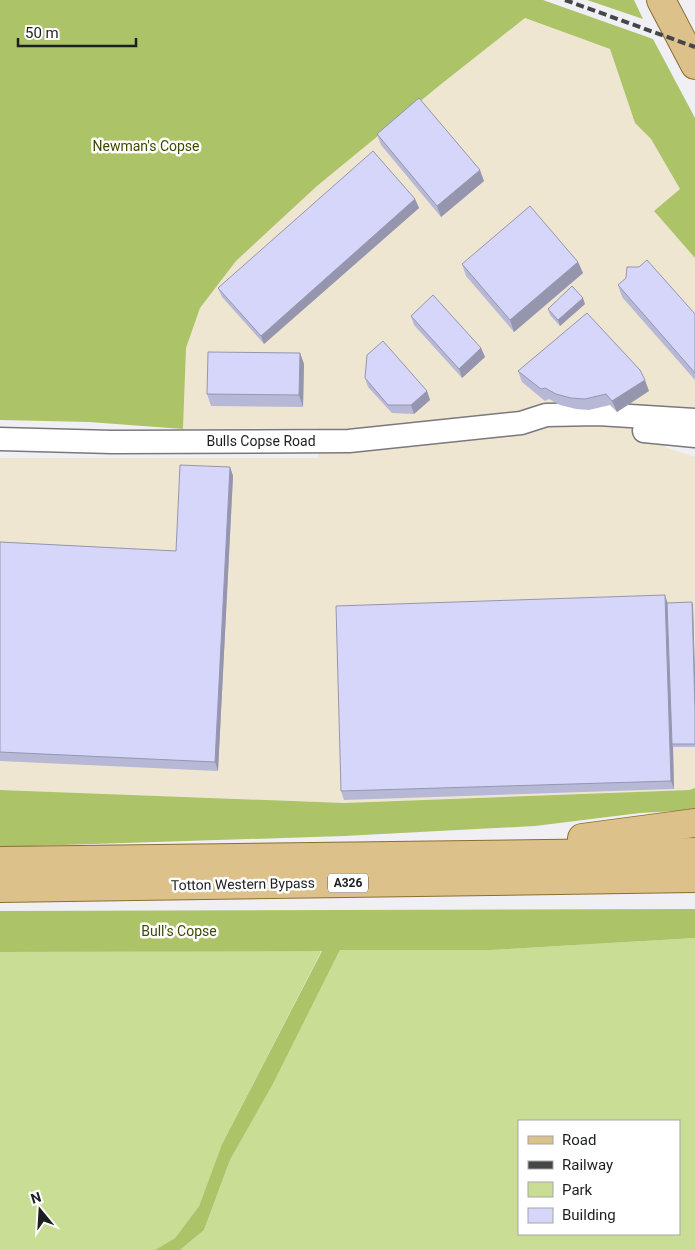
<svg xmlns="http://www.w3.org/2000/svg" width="695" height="1250" font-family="Roboto,sans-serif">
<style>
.industrial{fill:#eee6d1}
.green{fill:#c9dd94;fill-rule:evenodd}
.forest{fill:#adc367}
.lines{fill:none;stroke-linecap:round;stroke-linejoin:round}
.minor-casing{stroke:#79797d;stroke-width:25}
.major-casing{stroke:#8b6d32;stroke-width:30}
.minor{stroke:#fff;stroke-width:22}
.major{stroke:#ddc18a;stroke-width:28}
.rail{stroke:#454647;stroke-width:4;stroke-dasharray:8 4;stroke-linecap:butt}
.wall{fill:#b7b8d6}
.shaded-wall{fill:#9596ae}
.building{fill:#d5d6f9;stroke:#9596ae}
.labels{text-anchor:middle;stroke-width:5;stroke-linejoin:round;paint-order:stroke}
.shield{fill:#fff;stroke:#616262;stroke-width:1}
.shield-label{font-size:12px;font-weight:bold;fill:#1d1e1f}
.park-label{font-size:14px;fill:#3d4901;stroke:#fff}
.street-label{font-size:14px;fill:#1d1e1f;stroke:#fff}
</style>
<rect width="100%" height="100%" fill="#f0f0f4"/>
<!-- industrial -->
<path class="industrial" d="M 525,18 L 610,49 L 635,123 L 651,139 L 680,189 L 654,211 L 695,258 L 695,409 L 671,410 L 665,447 L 695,457 L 695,788 L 689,790 L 344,803 L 0,790 L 0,458 L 318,458 L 318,428 L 183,429 L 186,348 L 200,308 L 236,261 L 317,186 L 440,85 Z"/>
<!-- green -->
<g class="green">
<path d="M 695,938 L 695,1250 L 180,1250 L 204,1230 L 230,1160 L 273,1084 L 340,950 L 491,950 ZM 519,1121 L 679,1121 L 679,1234 L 519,1234 Z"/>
<path d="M 322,950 L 222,1144 L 199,1206 L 175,1238 L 155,1250 L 0,1250 L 0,952 Z"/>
</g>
<!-- forest -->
<g class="forest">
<path d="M 0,0 L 543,0 L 653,39 L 695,118 L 695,258 L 654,211 L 680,189 L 651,139 L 635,123 L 610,49 L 525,18 L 440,85 L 317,186 L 236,261 L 200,308 L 186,348 L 183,429 L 89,422 L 0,420 Z"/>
<path d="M 587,0 L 634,0 L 643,19 Z"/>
<path d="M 695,788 L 695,810 L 640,813 L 535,826 L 344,836 L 0,847 L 0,790 L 344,803 L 689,790 Z"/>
<path d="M 695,909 L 695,938 L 491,950 L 340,950 L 273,1084 L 230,1160 L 204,1230 L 180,1250 L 155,1250 L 175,1238 L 199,1206 L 222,1144 L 322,951 L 0,952 L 0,911 Z"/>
</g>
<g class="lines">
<defs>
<g id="minor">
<path d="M 644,431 L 695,436"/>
<path d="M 0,439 L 112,442 L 349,441 L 521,423 L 546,415 L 598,414 L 695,420"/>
</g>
<g id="major">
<path d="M 661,0 L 695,65"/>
<path d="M 582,838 L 695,823"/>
<path d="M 0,861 L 695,852"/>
<path d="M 0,888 L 695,878"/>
</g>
</defs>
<!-- minor casing -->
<use href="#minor" class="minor-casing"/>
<!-- major casing -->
<use href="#major" class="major-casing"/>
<!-- minor -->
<use href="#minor" class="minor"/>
<!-- major -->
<use href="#major" class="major"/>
<!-- rail -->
<path class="rail" d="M 565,0 L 695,47"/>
</g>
<!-- wall -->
<g class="wall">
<path d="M 377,134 L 484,181 L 441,217 L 381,145 Z"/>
<path d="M 415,199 L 419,208 L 264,344 L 222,297 L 218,288 Z"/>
<path d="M 578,262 L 583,273 L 514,332 L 466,276 L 462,264 Z"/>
<path d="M 618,285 L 695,314 L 695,380 L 622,297 Z"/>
<path d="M 585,304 L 560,326 L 550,315 L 548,309 Z"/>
<path d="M 411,316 L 481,348 L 485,357 L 462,378 L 414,325 Z"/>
<path d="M 300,353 L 304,364 L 303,407 L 211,406 L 207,394 Z"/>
<path d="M 518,371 L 649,391 L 617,412 L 610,405 L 589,410 L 576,409 L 560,405 L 549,399 L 545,401 L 522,382 Z"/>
<path d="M 365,378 L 427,391 L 430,400 L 414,414 L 392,413 L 368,387 Z"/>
<path d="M 230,467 L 233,476 L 218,771 L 0,761 L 0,542 L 176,551 Z"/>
<path d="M 668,603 L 693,605 L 695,678 L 695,747 L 673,747 L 674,789 L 344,800 L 341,791 Z"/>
</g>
<!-- shaded-wall -->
<g class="shaded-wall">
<path d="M 480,170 L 484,181 L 441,217 L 437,206 Z"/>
<path d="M 415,199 L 419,208 L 264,344 L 261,336 Z"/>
<path d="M 578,262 L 583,273 L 514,332 L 510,320 Z"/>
<path d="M 583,298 L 585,304 L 560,326 L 558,320 Z"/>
<path d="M 481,348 L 485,357 L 462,378 L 459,369 Z"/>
<path d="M 300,353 L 304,364 L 303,407 L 299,395 Z"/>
<path d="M 645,380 L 649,391 L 617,412 L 612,401 Z"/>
<path d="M 427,391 L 430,400 L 414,414 L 411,405 Z"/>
<path d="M 230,467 L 233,476 L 218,771 L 215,762 Z"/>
<path d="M 665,595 L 668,604 L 672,744 L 673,747 L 674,789 L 671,781 Z"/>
<path d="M 692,602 L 693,605 L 695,678 L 695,710 Z"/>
</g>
<!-- building -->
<g class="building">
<path d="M 419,98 L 480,170 L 437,206 L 377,134 Z"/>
<path d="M 373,151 L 415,199 L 261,336 L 218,288 Z"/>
<path d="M 530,206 L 578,262 L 510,320 L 462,264 Z"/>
<path d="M 647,260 L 695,314 L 695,373 L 618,285 L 626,278 L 627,267 L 639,267 Z"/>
<path d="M 572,286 L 583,298 L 558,320 L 548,309 Z"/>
<path d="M 433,295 L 481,348 L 459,369 L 411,316 Z"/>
<path d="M 587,313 L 640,370 L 645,380 L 612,401 L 606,394 L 585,399 L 571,398 L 556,394 L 545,388 L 541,389 L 518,371 Z"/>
<path d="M 383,341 L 427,391 L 411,405 L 388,405 L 365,378 L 367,355 Z"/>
<path d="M 208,352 L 300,353 L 299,395 L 207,394 Z"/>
<path d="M 180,465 L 230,467 L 215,762 L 0,752 L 0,542 L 176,551 Z"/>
<path d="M 665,595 L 671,781 L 341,791 L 336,606 Z"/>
<path d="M 692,602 L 695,710 L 695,744 L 672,744 L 667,603 Z"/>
</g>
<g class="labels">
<!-- shield labels -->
<rect class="shield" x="328" y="873.5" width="40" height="19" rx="4"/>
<g class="shield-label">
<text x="348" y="887">A326</text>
</g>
<!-- park labels -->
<g class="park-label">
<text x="146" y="151">Newman's Copse</text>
<text x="179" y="936">Bull's Copse</text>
</g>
<!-- street labels -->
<g class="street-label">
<text x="261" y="446">Bulls Copse Road</text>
<text transform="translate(243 884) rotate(-1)" y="5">Totton Western Bypass</text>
</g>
</g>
<!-- legend -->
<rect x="518" y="1120" width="162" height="115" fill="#ffffff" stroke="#a5a5a5"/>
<rect x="528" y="1136" width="25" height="8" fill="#ddc18a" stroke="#a5a5a5"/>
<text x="562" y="1145" font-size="15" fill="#1d1e1f">Road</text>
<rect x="528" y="1161" width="25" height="8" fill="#454647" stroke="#a5a5a5"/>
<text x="562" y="1170" font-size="15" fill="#1d1e1f">Railway</text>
<rect x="528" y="1182" width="25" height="15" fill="#c9dd94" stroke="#a5a5a5"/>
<text x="562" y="1195" font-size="15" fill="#1d1e1f">Park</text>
<rect x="528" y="1208" width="25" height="15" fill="#d5d6f9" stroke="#a5a5a5"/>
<text x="562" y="1220" font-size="15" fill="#1d1e1f">Building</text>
<!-- north arrow -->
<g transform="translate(40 1210) rotate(342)" stroke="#ffffff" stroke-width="4" paint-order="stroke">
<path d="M0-4L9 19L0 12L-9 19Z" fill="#1d1e1f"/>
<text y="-8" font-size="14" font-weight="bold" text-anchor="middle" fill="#1d1e1f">N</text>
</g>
<!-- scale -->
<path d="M18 38v8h118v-8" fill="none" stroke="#1d1e1f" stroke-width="2.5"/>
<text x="25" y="38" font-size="15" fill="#1d1e1f" stroke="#ffffff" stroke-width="4" paint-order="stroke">50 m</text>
</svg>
